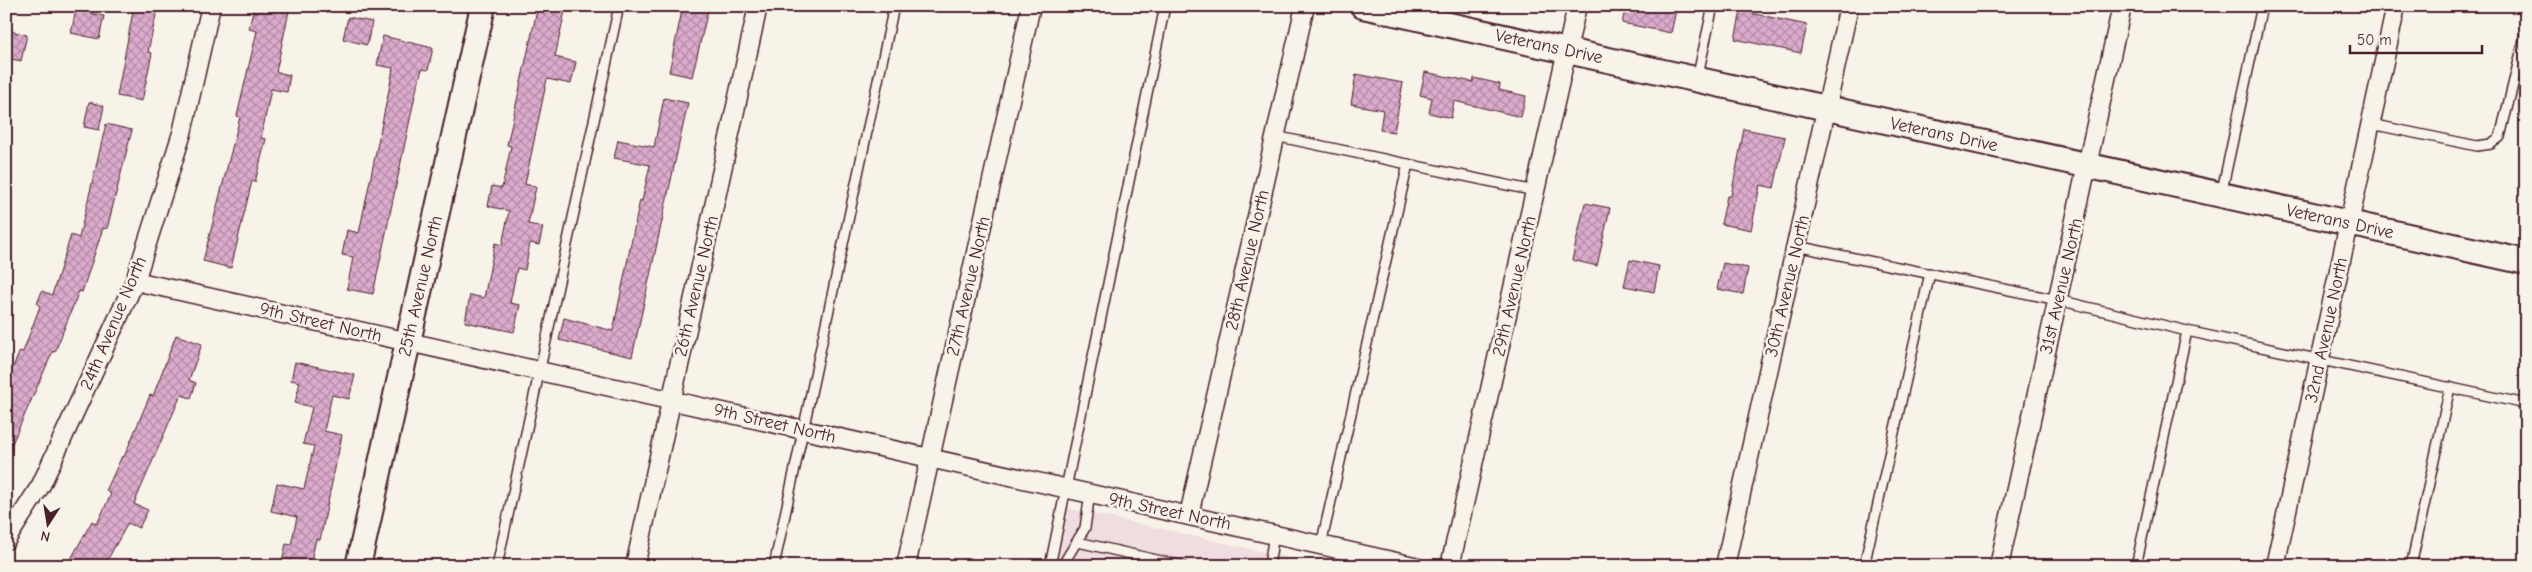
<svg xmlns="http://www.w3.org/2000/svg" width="2532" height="572" font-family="'Comic Neue',sans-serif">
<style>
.built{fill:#efdde0}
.building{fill:url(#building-cross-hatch);stroke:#4a1f2b}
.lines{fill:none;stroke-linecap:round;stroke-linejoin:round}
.lane-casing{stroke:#4a1f2b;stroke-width:12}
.street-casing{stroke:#4a1f2b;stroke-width:21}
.secondary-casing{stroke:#4a1f2b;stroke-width:28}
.lane{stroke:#f7f3e8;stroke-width:9}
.street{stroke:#f7f3e8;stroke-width:18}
.secondary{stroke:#f7f3e8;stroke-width:24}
.labels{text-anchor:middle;stroke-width:5;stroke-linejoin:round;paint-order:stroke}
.street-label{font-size:18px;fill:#4a1f2b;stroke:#f7f3e8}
</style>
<defs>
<pattern id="building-cross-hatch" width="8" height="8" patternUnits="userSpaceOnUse" patternTransform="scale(1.25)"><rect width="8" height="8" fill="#dbabcc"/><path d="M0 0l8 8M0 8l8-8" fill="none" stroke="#b48ba6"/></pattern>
</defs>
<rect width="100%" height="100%" fill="#f7f3e8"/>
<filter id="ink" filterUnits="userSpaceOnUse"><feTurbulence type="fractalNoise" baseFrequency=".02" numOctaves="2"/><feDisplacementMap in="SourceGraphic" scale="10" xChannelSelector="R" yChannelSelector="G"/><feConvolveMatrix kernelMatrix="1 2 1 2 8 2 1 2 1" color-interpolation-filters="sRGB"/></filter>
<g filter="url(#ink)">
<!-- built -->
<path class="built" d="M 1063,507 L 1327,566 L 1050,566 Z"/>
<!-- building -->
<g class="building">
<path d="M 134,6 L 158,6 L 148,52 L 152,53 L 142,101 L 117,96 Z"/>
<path d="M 254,6 L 289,11 L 276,72 L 290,75 L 287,92 L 271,89 L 261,138 L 266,139 L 255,182 L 252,181 L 231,268 L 203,261 L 240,117 L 237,116 L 257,31 L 249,29 Z"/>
<path d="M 538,6 L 566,6 L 555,57 L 576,62 L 571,84 L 547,79 L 543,98 L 525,184 L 536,187 L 528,224 L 543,227 L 539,245 L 530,243 L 525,270 L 517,268 L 510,303 L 520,305 L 514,332 L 465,322 L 470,295 L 484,298 L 495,243 L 502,245 L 509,211 L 488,206 L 492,186 L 502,188 L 511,146 L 507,145 Z"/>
<path d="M 683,6 L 709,6 L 692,77 L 669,72 Z"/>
<path d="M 1626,6 L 1661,6 L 1676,10 L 1671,33 L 1622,23 Z"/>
<path d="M 76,10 L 104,16 L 99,39 L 71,33 Z"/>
<path d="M 1741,11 L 1807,25 L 1801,53 L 1735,39 Z"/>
<path d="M 348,17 L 372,22 L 367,45 L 343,39 Z"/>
<path d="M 6,30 L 27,35 L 21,61 L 6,58 Z"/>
<path d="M 383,36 L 433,48 L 428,70 L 422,69 L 416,91 L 373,294 L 347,289 L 353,257 L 342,255 L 347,230 L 359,233 L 390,85 L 393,68 L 377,65 Z"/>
<path d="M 1425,72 L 1473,82 L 1474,78 L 1500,84 L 1499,90 L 1526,96 L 1521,117 L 1454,101 L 1451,118 L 1429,113 L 1432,98 L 1420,95 Z"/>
<path d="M 1356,74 L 1403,83 L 1394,132 L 1380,130 L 1383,110 L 1351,104 Z"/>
<path d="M 664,98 L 688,103 L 632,357 L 559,340 L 564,318 L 613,331 L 640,200 L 642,201 L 650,165 L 614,158 L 618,140 L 654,147 Z"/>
<path d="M 89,102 L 104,106 L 99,130 L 84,127 Z"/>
<path d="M 106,124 L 132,130 L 107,229 L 103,228 L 82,292 L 79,291 L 55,352 L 53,351 L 6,457 L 6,383 L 20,351 L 23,352 L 40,306 L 37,304 L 42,291 L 52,295 L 71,235 L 79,238 Z"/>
<path d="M 1744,129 L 1785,137 L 1774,188 L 1760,185 L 1751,230 L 1721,224 L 1727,196 L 1731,196 Z"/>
<path d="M 1585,203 L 1610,208 L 1597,266 L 1572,260 Z"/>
<path d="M 1630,260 L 1659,266 L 1654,292 L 1624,286 Z"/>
<path d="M 1723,263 L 1748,268 L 1743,294 L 1717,289 Z"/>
<path d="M 176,335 L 202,344 L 189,380 L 196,383 L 191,398 L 181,395 L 134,504 L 148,510 L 139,528 L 128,523 L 104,566 L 67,566 L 92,521 L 97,524 L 111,494 L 106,491 L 122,456 L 124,457 L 150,395 L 153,396 Z"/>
<path d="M 295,362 L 355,375 L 349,399 L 332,395 L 324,431 L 342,435 L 320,540 L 316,539 L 310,566 L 281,566 L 286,544 L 291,545 L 297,517 L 271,511 L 277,483 L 304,489 L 314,446 L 303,444 L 312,407 L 295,403 L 300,382 L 291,380 Z"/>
</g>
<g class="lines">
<defs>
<g id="lane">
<path d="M 1697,79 L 1713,6"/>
<path d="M 2371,124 L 2477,146 L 2491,144 L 2500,137 L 2526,32"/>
<path d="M 1275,136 L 1535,191"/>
<path d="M 2221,195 L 2262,6"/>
<path d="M 1796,246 L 2058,300 L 2187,331 L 2526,404"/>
<path d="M 1078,542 L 1183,566"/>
<path d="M 1321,545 L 1408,164"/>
<path d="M 497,566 L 619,6"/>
<path d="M 774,566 L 894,6"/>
<path d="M 1050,566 L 1165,6"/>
<path d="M 1062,566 L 1085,528 L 1090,493"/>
<path d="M 1269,566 L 1274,534"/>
<path d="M 1864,566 L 1930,273"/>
<path d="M 2136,566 L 2187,331"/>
<path d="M 2411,566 L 2450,387"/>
</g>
<g id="street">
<path d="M 135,281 L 1414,566"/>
<path d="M 1189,515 L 1305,6"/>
<path d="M 6,540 L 41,485 L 135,281 L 182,133 L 211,6"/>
<path d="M 635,566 L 758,6"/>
<path d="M 906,566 L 1031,6"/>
<path d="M 1450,566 L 1577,6"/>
<path d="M 1725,566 L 1849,6"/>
<path d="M 1999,566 L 2122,6"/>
<path d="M 2275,566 L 2396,6"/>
</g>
<g id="secondary">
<path d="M 1363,6 L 2526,262"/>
<path d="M 358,566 L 483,6"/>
</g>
</defs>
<!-- lane casing -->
<use href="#lane" class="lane-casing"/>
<!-- street casing -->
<use href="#street" class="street-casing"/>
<!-- secondary casing -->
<use href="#secondary" class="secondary-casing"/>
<!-- lane -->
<use href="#lane" class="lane"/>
<!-- street -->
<use href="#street" class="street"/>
<!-- secondary -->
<use href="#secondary" class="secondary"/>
</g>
</g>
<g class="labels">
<!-- street labels -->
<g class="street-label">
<text transform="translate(1549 46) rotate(12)" y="6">Veterans Drive</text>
<text transform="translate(1944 134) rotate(12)" y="6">Veterans Drive</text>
<text transform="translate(2340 221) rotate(12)" y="6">Veterans Drive</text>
<text transform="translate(1247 260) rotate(-77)" y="6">28th Avenue North</text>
<text transform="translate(420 286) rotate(-77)" y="6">25th Avenue North</text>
<text transform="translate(696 286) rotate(-77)" y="6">26th Avenue North</text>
<text transform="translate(968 286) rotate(-77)" y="6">27th Avenue North</text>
<text transform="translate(1514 286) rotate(-77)" y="6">29th Avenue North</text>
<text transform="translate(1787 286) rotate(-77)" y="6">30th Avenue North</text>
<text transform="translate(2061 286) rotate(-77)" y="6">31st Avenue North</text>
<text transform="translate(321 322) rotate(13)" y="6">9th Street North</text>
<text transform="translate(113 323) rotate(-67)" y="6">24th Avenue North</text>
<text transform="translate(2326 330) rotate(-78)" y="6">32nd Avenue North</text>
<text transform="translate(775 423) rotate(13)" y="6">9th Street North</text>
<text transform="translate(1170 511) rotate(12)" y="6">9th Street North</text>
</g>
</g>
<!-- margin -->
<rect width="2532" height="572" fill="none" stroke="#f7f3e8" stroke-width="25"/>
<rect x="12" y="12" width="2507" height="547" fill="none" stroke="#4a1f2b" stroke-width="2" filter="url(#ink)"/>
<!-- north arrow -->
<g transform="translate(48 524) rotate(192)" stroke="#f7f3e8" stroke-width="4" paint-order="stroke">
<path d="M0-4L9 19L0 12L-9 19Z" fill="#4a1f2b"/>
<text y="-8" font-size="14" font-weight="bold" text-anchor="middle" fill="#4a1f2b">N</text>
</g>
<!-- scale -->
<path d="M2350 45v8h132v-8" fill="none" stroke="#4a1f2b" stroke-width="2.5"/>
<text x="2357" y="45" font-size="15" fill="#4a1f2b" stroke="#f7f3e8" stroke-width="4" paint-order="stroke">50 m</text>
</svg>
